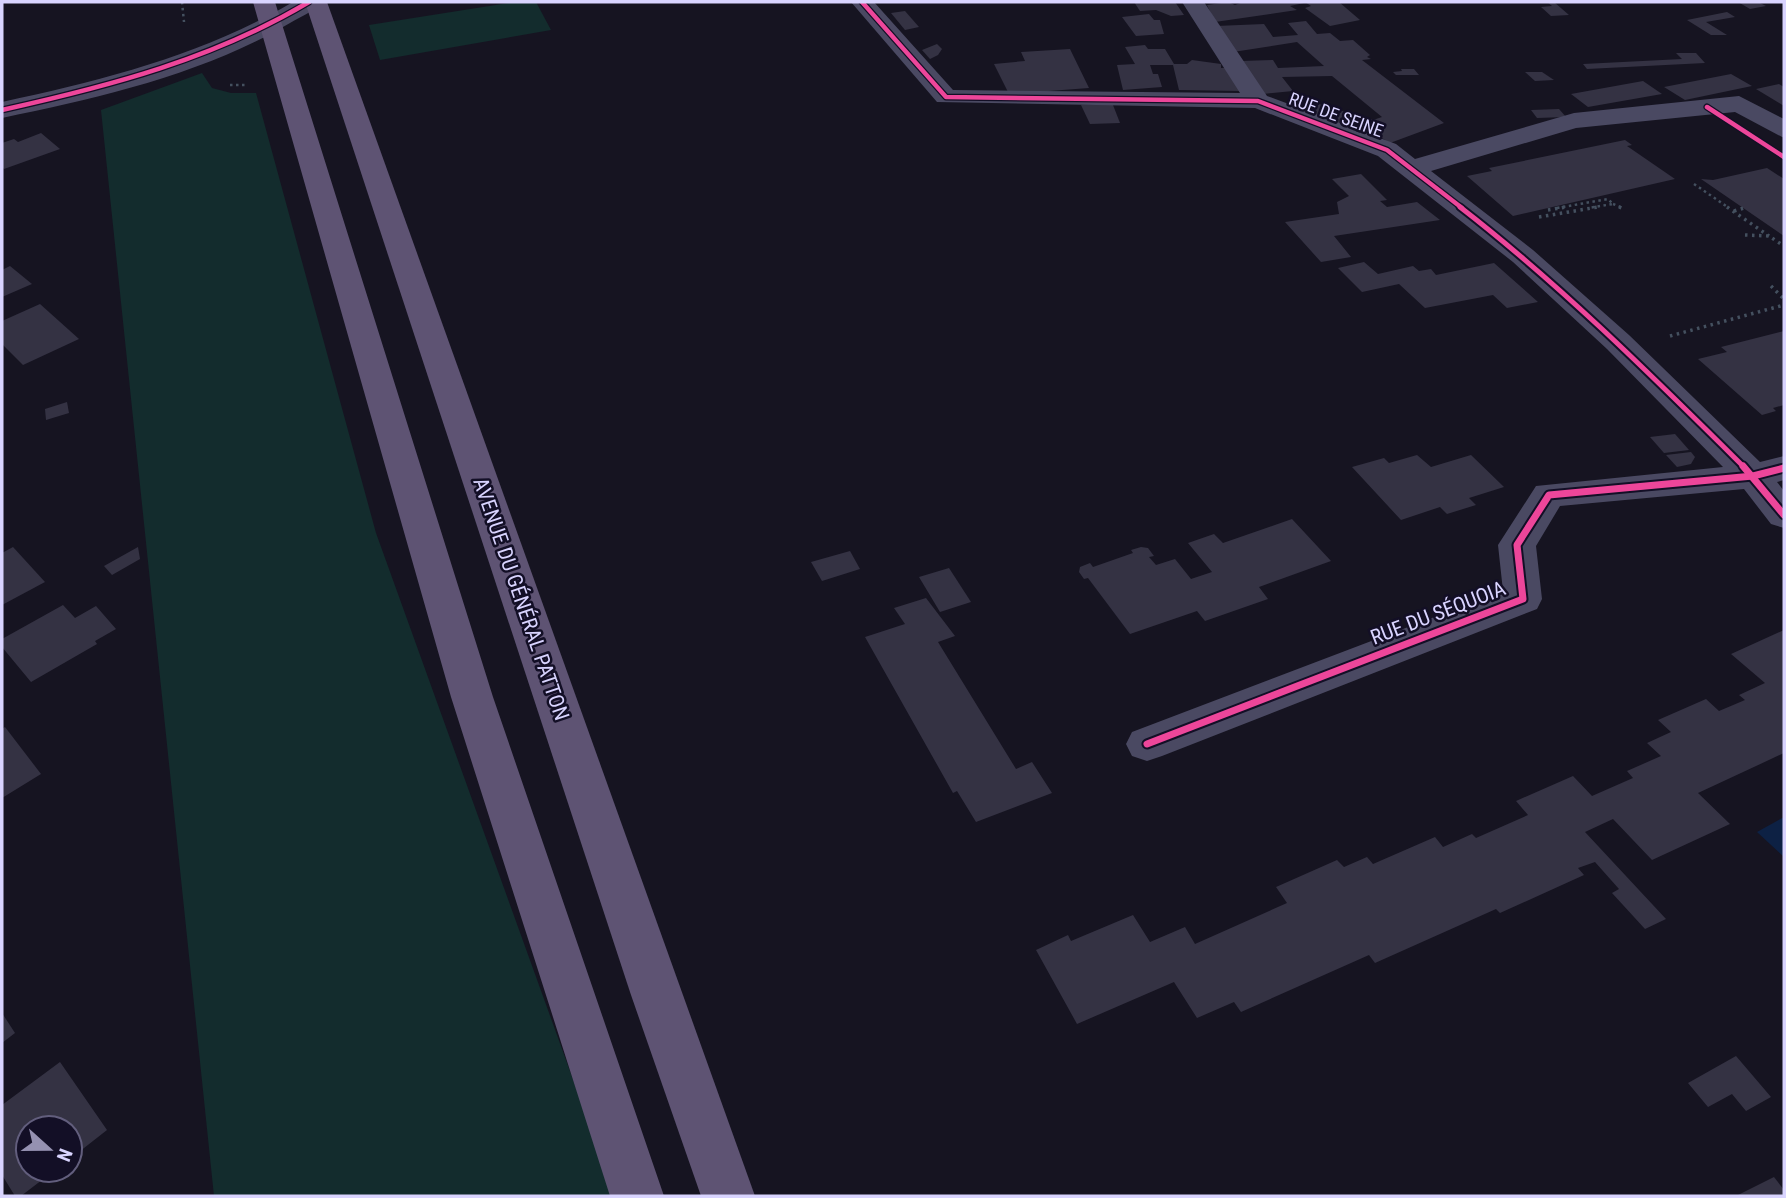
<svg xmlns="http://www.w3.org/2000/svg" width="1786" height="1198" font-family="'Roboto Condensed',sans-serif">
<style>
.green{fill:#132c2d}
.water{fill:#0d2144}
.building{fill:#343243}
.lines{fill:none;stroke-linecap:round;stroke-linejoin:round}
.path-far1{stroke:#44505f;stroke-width:2.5;stroke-dasharray:2.5 3.5;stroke-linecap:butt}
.path{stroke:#44505f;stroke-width:3.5;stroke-dasharray:2.5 4.5;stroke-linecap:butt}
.minor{fill:#4a4962;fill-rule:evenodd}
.major{fill:#5e5373;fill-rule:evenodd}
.cycleway-far2-casing{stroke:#130f26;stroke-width:7}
.cycleway-far1-casing{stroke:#130f26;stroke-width:9}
.cycleway-casing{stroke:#130f26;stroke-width:11}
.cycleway-far2{stroke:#ed469a;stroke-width:4.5}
.cycleway-far1{stroke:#ed469a;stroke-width:5}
.cycleway{stroke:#ed469a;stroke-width:7}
.labels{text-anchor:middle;stroke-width:5;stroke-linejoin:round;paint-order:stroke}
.far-street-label{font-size:18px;fill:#d9d4ff;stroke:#130f26}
.street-label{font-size:21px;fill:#d9d4ff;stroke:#130f26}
</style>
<rect width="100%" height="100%" fill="#161421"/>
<!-- green -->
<g class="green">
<path d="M 514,2 L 536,2 L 551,30 L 380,60 L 369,25 Z"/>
<path d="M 202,73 L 212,88 L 231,93 L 256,93 L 376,533 L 615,1196 L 214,1196 L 101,110 Z"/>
</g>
<!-- water -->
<path class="water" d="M 1784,817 L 1784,857 L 1757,832 Z"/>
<!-- building -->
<g class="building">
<path d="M 1134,2 L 1175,2 L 1184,15 L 1171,16 L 1156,10 L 1140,11 Z"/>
<path d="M 1228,2 L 1235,5 L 1243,2 L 1304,3 L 1290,6 L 1297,10 L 1215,22 L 1207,5 Z"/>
<path d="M 1305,2 L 1339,2 L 1360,20 L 1330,26 L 1305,8 L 1311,6 Z"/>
<path d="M 1547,2 L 1554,2 L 1569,15 L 1551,16 L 1541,7 L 1552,6 Z"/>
<path d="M 1738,2 L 1758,2 L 1766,6 L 1750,9 Z"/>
<path d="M 905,11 L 919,27 L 905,30 L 891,13 Z"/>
<path d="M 1727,12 L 1735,17 L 1706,22 L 1727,35 L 1711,35 L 1687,20 Z"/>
<path d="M 1149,14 L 1154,20 L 1160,20 L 1164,34 L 1136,36 L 1122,17 Z"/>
<path d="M 1306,21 L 1317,34 L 1330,33 L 1340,41 L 1353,40 L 1370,55 L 1367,57 L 1371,59 L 1362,60 L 1444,123 L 1390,143 L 1377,135 L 1369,136 L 1287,106 L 1319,104 L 1373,120 L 1382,117 L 1332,76 L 1282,77 L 1293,91 L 1263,94 L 1241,61 L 1273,60 L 1278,68 L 1324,66 L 1297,42 L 1233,52 L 1216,26 L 1264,24 L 1273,37 L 1298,35 L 1288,23 Z"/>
<path d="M 937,44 L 942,49 L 938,55 L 930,59 L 922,50 Z"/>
<path d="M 1145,45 L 1148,49 L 1165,49 L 1174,64 L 1187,64 L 1192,60 L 1221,64 L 1221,68 L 1228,68 L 1241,91 L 1179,90 L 1173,65 L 1150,65 L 1153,74 L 1158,74 L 1162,87 L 1123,90 L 1117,65 L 1135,64 L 1125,47 Z"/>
<path d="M 1070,49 L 1089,88 L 1009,94 L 994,64 L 1025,61 L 1021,52 Z"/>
<path d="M 1676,53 L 1696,53 L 1705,63 L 1587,69 L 1583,64 L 1682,59 Z"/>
<path d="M 1401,69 L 1414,69 L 1419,75 L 1396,75 L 1393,72 L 1402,71 Z"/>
<path d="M 1525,72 L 1542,72 L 1554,80 L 1535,81 Z"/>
<path d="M 1731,74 L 1752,86 L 1685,100 L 1664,87 Z"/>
<path d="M 1643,81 L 1662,94 L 1588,107 L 1571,94 Z"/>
<path d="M 1779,84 L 1784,87 L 1784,106 L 1756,89 Z"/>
<path d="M 1081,105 L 1113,105 L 1120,123 L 1090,124 Z"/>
<path d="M 1559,109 L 1566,117 L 1537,118 L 1531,110 Z"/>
<path d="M 41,133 L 60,149 L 4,169 L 2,167 L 2,143 L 14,139 L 18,142 Z"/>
<path d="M 1625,140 L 1632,145 L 1627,146 L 1675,179 L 1513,216 L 1467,176 L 1492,171 L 1489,168 Z"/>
<path d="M 1767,168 L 1784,179 L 1784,236 L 1701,179 L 1713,180 Z"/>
<path d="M 1361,174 L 1387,200 L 1380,201 L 1387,207 L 1417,202 L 1440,220 L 1334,236 L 1351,257 L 1321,262 L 1285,222 L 1339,214 L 1337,202 L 1349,196 L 1332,179 Z"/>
<path d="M 1364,262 L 1378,274 L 1413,266 L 1419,271 L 1431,269 L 1436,275 L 1494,263 L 1538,302 L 1507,308 L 1493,295 L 1425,308 L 1399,284 L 1362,292 L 1338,268 Z"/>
<path d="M 10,266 L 32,284 L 2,297 L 2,270 Z"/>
<path d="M 40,304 L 79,339 L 23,365 L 2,344 L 2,321 Z"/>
<path d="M 1784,331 L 1784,405 L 1773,408 L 1776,411 L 1762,415 L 1698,359 L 1727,352 L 1721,347 Z"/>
<path d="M 67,402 L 69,413 L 46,420 L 45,409 Z"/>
<path d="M 1675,434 L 1689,450 L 1664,453 L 1650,437 Z"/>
<path d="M 1691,452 L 1695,457 L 1691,464 L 1677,467 L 1666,455 Z"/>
<path d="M 1417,455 L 1431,467 L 1471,455 L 1504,487 L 1469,498 L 1476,505 L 1447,514 L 1440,507 L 1401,520 L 1352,467 L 1384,458 L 1389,463 Z"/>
<path d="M 1292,519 L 1331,561 L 1259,587 L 1268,599 L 1205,621 L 1197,611 L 1130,634 L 1088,578 L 1084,579 L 1079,572 L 1080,567 L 1090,563 L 1093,567 L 1133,553 L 1131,550 L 1141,547 L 1148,548 L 1154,556 L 1149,557 L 1156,565 L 1175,559 L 1191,579 L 1212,572 L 1188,543 L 1214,534 L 1223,543 Z"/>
<path d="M 13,547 L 45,582 L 2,605 L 2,553 Z"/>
<path d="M 138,547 L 140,559 L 112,575 L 104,566 Z"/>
<path d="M 850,551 L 860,569 L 822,581 L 811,562 Z"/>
<path d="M 949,568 L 971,602 L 940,612 L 919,577 Z"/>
<path d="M 926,598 L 955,636 L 938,642 L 1016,769 L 1032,762 L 1052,793 L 976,822 L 957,791 L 953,793 L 865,637 L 905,624 L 894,608 Z"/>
<path d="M 63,605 L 75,618 L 96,606 L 116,629 L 95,641 L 97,644 L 31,682 L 2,647 L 2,639 Z"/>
<path d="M 1784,630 L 1784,753 L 1698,793 L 1730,824 L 1652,860 L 1613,819 L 1585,832 L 1666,919 L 1645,929 L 1612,893 L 1619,889 L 1595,862 L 1578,868 L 1584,875 L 1500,913 L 1496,909 L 1375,963 L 1369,955 L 1241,1012 L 1234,1002 L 1197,1018 L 1174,982 L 1077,1024 L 1036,950 L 1068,935 L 1071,941 L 1133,915 L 1150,942 L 1185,927 L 1195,944 L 1287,903 L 1276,887 L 1337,860 L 1344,867 L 1367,857 L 1373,864 L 1435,837 L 1443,847 L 1472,834 L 1476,838 L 1528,815 L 1516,801 L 1573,776 L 1592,796 L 1633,778 L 1627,771 L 1661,756 L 1647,743 L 1671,732 L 1658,720 L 1706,699 L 1719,711 L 1745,700 L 1739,695 L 1765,683 L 1731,654 Z"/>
<path d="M 5,727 L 41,774 L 2,798 L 2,729 Z"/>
<path d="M 2,1013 L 15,1033 L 2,1043 Z"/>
<path d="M 1736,1056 L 1771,1097 L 1746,1111 L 1732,1094 L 1708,1107 L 1688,1083 Z"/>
<path d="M 60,1062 L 107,1130 L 70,1159 L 70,1128 L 28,1128 L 28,1170 L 55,1170 L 21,1196 L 15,1196 L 2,1175 L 2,1105 Z"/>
<path d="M 1774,1177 L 1784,1190 L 1784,1196 L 1736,1196 Z"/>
</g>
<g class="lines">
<!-- path-far1 -->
<g class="path-far1">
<path d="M 182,2 L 184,22"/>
<path d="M 230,85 L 248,85"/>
<path d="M 1694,184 L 1729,208"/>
<path d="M 1613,204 L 1623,208"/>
<path d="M 1557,208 L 1608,199 L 1613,204 L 1588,208"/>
</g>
<!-- path -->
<g class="path">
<path d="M 1619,207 L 1624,209"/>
<path d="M 1727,207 L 1769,236"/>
<path d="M 1548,210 L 1566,207"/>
<path d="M 1734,211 L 1744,208"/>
<path d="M 1539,217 L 1598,207"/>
<path d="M 1745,235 L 1769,236 L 1784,246"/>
<path d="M 1771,286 L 1784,299"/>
<path d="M 1670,336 L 1784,305"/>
</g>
<!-- minor -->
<g class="minor">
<path d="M 293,2 L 320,2 C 314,12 300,17 290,23 C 204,74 99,98 2,118 L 2,102 C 104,80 203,55 293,2 Z"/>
<path d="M 851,2 L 874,2 L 953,90 L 1240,93 L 1182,2 L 1204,2 L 1267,96 L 1396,144 L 1415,159 L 1574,113 L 1739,96 L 1784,119 L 1784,138 L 1735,112 L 1576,128 L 1431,171 L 1533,250 L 1629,335 L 1760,462 L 1784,456 L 1784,480 L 1777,482 L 1784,491 L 1784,528 L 1771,524 L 1744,489 L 1560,506 L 1536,546 L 1542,599 L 1537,609 L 1162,756 L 1147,761 L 1132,756 L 1126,744 L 1132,732 L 1503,591 L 1498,545 L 1536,486 L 1723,467 L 1607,349 L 1513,262 L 1378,156 L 1255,108 L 937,102 Z"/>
</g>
<!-- major -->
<g class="major">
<path d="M 253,2 L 275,2 L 493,697 L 664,1196 L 610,1196 L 451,697 Z"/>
<path d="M 305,2 L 327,2 L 755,1196 L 701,1196 L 631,995 Z"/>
</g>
<defs>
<g id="cycleway-far2">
<path d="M 862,2 L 946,97 L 1258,101 L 1387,150 L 1462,208"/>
<path d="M 1707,107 L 1784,157"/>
<path d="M 2,110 C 110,86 213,59 309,2"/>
</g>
<path id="cycleway-far1" d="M 1460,207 C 1562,286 1653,377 1745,468"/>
<g id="cycleway">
<path d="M 1743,466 L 1784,515"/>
<path d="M 1147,744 L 1523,599 L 1517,545 L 1549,495 L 1753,476 L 1784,468"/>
</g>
</defs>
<!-- cycleway-far2 casing -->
<use href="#cycleway-far2" class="cycleway-far2-casing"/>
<!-- cycleway-far1 casing -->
<use href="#cycleway-far1" class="cycleway-far1-casing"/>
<!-- cycleway casing -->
<use href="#cycleway" class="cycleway-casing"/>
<!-- cycleway-far2 -->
<use href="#cycleway-far2" class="cycleway-far2"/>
<!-- cycleway-far1 -->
<use href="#cycleway-far1" class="cycleway-far1"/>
<!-- cycleway -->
<use href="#cycleway" class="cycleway"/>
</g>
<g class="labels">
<!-- far-street labels -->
<g class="far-street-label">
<text transform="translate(1336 115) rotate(20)" y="6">RUE DE SEINE</text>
</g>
<!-- street labels -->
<g class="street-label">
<text transform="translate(521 599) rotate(71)" y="7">AVENUE DU GÉNÉRAL PATTON</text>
<text transform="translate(1438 613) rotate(-21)" y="7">RUE DU SÉQUOIA</text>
</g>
</g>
<!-- border -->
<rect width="1786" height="1198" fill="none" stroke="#d9d4ff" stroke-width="7"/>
<!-- north arrow -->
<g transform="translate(49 1149) rotate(111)"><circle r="33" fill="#130f26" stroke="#625e7d" stroke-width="2"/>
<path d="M0-5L12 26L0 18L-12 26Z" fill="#9591b1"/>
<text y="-10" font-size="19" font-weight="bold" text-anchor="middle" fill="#d9d4ff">N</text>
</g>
</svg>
